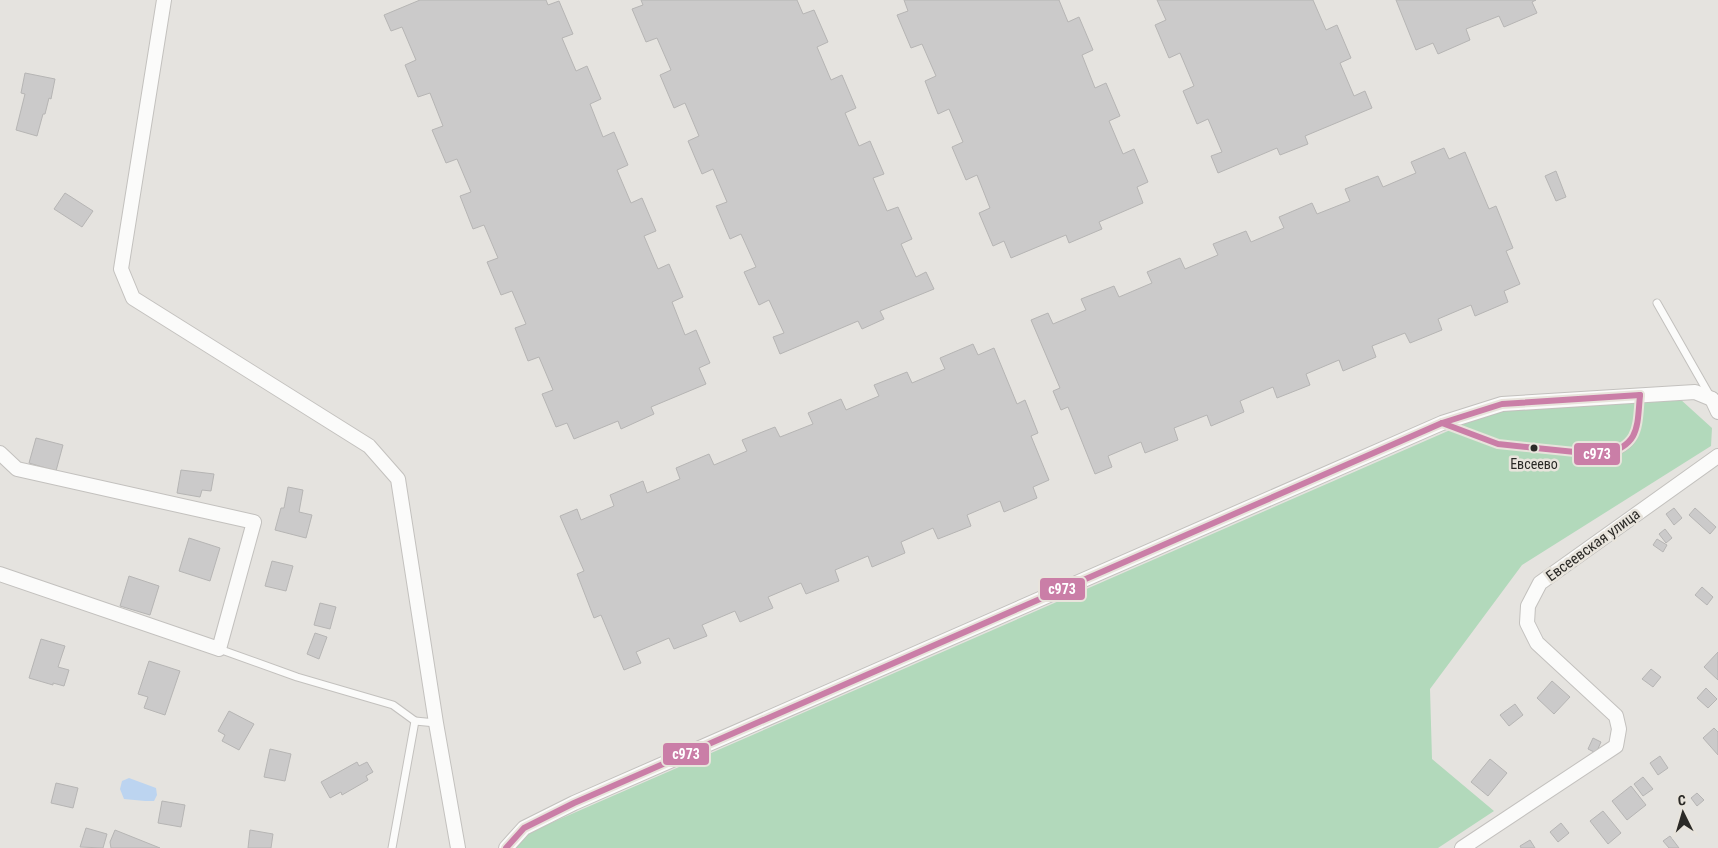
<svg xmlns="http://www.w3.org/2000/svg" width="1718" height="848" font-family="'Roboto Condensed',sans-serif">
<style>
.green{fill:#b2d9bb}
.water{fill:#bcd4f0}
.building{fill:#cbcaca;stroke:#b6b5b4}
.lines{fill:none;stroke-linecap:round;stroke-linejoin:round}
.service-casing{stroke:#c3c1be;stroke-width:9}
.minor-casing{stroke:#c3c1be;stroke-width:16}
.service{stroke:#fbfbfa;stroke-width:7}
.minor{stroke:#fbfbfa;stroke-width:14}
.bus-1-casing{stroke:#e8e4dc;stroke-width:10}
.bus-1{stroke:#ca7ea7;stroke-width:6}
.bus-dot{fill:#2b2a27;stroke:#e8e4dc;stroke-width:2}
.labels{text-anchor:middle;stroke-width:5;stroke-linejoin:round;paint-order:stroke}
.bus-label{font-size:14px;fill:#2b2a27;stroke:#e8e4dc}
.street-label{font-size:15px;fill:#2b2a27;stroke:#e8e4dc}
.line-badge{stroke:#e8e4dc;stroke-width:2}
.badge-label{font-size:14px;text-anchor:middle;font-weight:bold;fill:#fff}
</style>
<rect width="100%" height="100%" fill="#e5e3df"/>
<!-- green -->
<path class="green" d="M 1680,399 L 1712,428 L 1711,446 L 1522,565 L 1430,689 L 1432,759 L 1494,811 L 1438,848 L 506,848 L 512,840 L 1496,410 Z"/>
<!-- water -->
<path class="water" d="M 129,778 L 156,788 L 157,795 L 154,801 L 145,801 L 124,799 L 120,789 L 122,781 Z"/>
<!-- building -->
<g class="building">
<path d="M 420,0 L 546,0 L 548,5 L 559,1 L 573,34 L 562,38 L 576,71 L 587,66 L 601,99 L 590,104 L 603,137 L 614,132 L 628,165 L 617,170 L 631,203 L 642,198 L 656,231 L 644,236 L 658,269 L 669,264 L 683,297 L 672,302 L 685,335 L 696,330 L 710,363 L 699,368 L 706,384 L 651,407 L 654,414 L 621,429 L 618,421 L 574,439 L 567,423 L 556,427 L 542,394 L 553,390 L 539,357 L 528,361 L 515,328 L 526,324 L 512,291 L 501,295 L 487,262 L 498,258 L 484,225 L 473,229 L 460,196 L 471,192 L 457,159 L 446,163 L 432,130 L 443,126 L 430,93 L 418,97 L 405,65 L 416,60 L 402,27 L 391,31 L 384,15 Z"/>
<path d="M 641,0 L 797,0 L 803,14 L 814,10 L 828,42 L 817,47 L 831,80 L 842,75 L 856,108 L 845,113 L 859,146 L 870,141 L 884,174 L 873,178 L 887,211 L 898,207 L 912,239 L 901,244 L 916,277 L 926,272 L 934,289 L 880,311 L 884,319 L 862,329 L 858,321 L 780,354 L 773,337 L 784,333 L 769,300 L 759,305 L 744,272 L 756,267 L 741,234 L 730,239 L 716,206 L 727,202 L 713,169 L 702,174 L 688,141 L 699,136 L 685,103 L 674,108 L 660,75 L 671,70 L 657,38 L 646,42 L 632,9 L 643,5 Z"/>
<path d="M 904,0 L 1059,0 L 1068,22 L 1079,17 L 1093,50 L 1082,55 L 1095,88 L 1106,83 L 1120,116 L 1109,121 L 1123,154 L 1134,149 L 1148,182 L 1137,187 L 1143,203 L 1099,222 L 1102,229 L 1069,243 L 1066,235 L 1011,258 L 1004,241 L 993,246 L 979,213 L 990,208 L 977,175 L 966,180 L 952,147 L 963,142 L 949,109 L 938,114 L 925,81 L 936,76 L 922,44 L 911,48 L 897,15 L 908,11 Z"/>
<path d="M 1157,0 L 1313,0 L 1326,30 L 1337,25 L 1351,58 L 1340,63 L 1354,96 L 1365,91 L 1372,108 L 1305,136 L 1308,144 L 1280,155 L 1277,148 L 1218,173 L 1211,156 L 1222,152 L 1208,119 L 1197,124 L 1183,91 L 1194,86 L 1180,53 L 1169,58 L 1155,25 L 1166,20 Z"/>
<path d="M 1396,0 L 1536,0 L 1532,2 L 1537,13 L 1504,27 L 1499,16 L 1466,29 L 1470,40 L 1438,54 L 1433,43 L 1416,50 Z"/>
<path d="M 25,73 L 55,79 L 51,99 L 49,98 L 45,114 L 43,114 L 37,136 L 16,130 L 25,94 L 21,93 Z"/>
<path d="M 1444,148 L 1449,159 L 1465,152 L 1489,209 L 1496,206 L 1513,248 L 1506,251 L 1520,284 L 1504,291 L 1508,302 L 1475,316 L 1471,305 L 1438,319 L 1442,330 L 1410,343 L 1405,333 L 1372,346 L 1376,357 L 1343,371 L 1339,360 L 1306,374 L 1310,385 L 1277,398 L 1273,387 L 1240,401 L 1244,412 L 1211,426 L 1207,415 L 1174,428 L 1178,440 L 1145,453 L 1141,442 L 1108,456 L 1112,467 L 1095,474 L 1068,407 L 1061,410 L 1053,391 L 1060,388 L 1031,320 L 1048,313 L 1053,324 L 1086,310 L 1081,299 L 1114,286 L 1119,297 L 1152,283 L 1147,272 L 1180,258 L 1185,269 L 1218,255 L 1213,244 L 1246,231 L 1251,242 L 1284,228 L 1279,217 L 1312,203 L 1317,214 L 1350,201 L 1345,189 L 1378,176 L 1383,187 L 1416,173 L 1411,162 Z"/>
<path d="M 1556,171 L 1566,197 L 1556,201 L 1545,176 Z"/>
<path d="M 65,193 L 93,211 L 82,227 L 54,209 Z"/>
<path d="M 973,344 L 978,355 L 994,348 L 1017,404 L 1025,400 L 1038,433 L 1031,436 L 1049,480 L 1033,487 L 1037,498 L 1004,512 L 1000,501 L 967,515 L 971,526 L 938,539 L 933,528 L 901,542 L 905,553 L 872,567 L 868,556 L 835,570 L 839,581 L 806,594 L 801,583 L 768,597 L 773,608 L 740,622 L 735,611 L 702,625 L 707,636 L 674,649 L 669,638 L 636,652 L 641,663 L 624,670 L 601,615 L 594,618 L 577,574 L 584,571 L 560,516 L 577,509 L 581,520 L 614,506 L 610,495 L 643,481 L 647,493 L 680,479 L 676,468 L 709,454 L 714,465 L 747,451 L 742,440 L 775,427 L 780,437 L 813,424 L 808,413 L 841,399 L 846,410 L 879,396 L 874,385 L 907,372 L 912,383 L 945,369 L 940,358 Z"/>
<path d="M 36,438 L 63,445 L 56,471 L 29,463 Z"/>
<path d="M 181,470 L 214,474 L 211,491 L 202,490 L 200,497 L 177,493 Z"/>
<path d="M 288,487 L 303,490 L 299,512 L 312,515 L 306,538 L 275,530 L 281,508 L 284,508 Z"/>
<path d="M 1674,508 L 1682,518 L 1674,525 L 1666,514 Z"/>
<path d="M 1695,508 L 1716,527 L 1710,534 L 1689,515 Z"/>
<path d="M 1665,529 L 1672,538 L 1666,543 L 1659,534 Z"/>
<path d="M 189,538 L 220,548 L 210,581 L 179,571 Z"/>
<path d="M 1657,539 L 1667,545 L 1663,552 L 1653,545 Z"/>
<path d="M 272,561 L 293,566 L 286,591 L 265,586 Z"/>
<path d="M 129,576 L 159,586 L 150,615 L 120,606 Z"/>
<path d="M 1702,587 L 1713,597 L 1707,605 L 1695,595 Z"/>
<path d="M 320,603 L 336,607 L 330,629 L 314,625 Z"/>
<path d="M 315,633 L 327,637 L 319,659 L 307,654 Z"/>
<path d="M 41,639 L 65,646 L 58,667 L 69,670 L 64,686 L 53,683 L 53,685 L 29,678 Z"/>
<path d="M 1718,652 L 1718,680 L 1704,667 Z"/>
<path d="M 149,661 L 180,671 L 165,715 L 144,708 L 148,697 L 138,694 Z"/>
<path d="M 1651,669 L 1661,677 L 1653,687 L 1642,679 Z"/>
<path d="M 1552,681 L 1570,697 L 1554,714 L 1537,698 Z"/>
<path d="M 1706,688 L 1717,699 L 1708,708 L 1697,698 Z"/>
<path d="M 1515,704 L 1523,715 L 1509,726 L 1500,715 Z"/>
<path d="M 229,711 L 254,724 L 239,750 L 222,741 L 225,735 L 218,731 Z"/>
<path d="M 1714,728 L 1718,732 L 1718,755 L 1703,738 Z"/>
<path d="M 1593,738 L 1601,742 L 1596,753 L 1588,749 Z"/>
<path d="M 270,749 L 291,754 L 285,781 L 264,777 Z"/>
<path d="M 1660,756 L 1668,768 L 1658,775 L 1650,763 Z"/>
<path d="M 1490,759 L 1507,773 L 1488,796 L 1471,782 Z"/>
<path d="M 357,762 L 359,766 L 367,762 L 373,772 L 366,776 L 368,780 L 342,795 L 341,792 L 330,798 L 321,782 Z"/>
<path d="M 1643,777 L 1653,789 L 1643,796 L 1634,784 Z"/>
<path d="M 56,783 L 78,788 L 73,808 L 51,803 Z"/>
<path d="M 1631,786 L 1646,805 L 1627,820 L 1612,801 Z"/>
<path d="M 1697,793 L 1704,800 L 1697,806 L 1691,798 Z"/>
<path d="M 162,801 L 185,805 L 181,827 L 158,823 Z"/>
<path d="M 1603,811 L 1621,833 L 1608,844 L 1590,821 Z"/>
<path d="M 1561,823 L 1569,833 L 1558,842 L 1550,832 Z"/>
<path d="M 86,828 L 107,834 L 103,848 L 80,847 Z"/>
<path d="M 115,830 L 160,848 L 111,848 L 110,842 Z"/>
<path d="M 250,830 L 273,834 L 271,848 L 248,848 Z"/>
<path d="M 1670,836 L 1679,848 L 1669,848 L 1663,841 Z"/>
<path d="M 1530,840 L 1535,848 L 1521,848 L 1520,846 Z"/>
</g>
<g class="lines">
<defs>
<g id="service">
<path d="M 1657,303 L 1710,396"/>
<path d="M 1445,424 L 1498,444 L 1604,455 C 1641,447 1637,426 1640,395"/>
<path d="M 219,649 L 297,677 L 393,705 L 415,721 L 392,848"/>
<path d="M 415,721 L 436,723"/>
</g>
<g id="minor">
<path d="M 164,0 L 121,269 L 133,298 L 369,446 L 398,479 L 436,723 L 458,848"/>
<path d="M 1712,399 L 1718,412"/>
<path d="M 0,453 L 17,469 L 254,522 L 219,649 L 0,574"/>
<path d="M 506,848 L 524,828 L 574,803 L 1442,423 L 1502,404 L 1695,392 L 1712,399"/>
<path d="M 1462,848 L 1616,746 L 1619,729 L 1616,716 L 1537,643 L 1527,623 L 1528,606 L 1540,583 L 1718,456"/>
</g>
</defs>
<!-- service casing -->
<use href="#service" class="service-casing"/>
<!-- minor casing -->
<use href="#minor" class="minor-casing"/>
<!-- service -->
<use href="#service" class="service"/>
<!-- minor -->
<use href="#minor" class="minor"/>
<defs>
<g id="bus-1">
<path d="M 1442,423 L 1498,444 L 1604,455 C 1640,444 1637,428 1640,395"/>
<path d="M 506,848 L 524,828 L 574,803 L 1442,423 L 1502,404 L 1640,395"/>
</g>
</defs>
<!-- bus-1 casing -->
<use href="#bus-1" class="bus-1-casing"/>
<!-- bus-1 -->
<use href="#bus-1" class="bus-1"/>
</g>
<!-- markers -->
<circle class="bus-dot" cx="1534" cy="448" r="4.5"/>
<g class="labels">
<!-- bus labels -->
<g class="bus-label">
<text x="1534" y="469">Евсеево</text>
</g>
<!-- street labels -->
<g class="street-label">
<text transform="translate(1593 545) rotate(-36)" y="5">Евсеевская улица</text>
</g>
</g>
<g class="line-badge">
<rect x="1573" y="442" width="48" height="24" rx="5" fill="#ca7ea7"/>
<rect x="1039" y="577" width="47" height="24" rx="5" fill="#ca7ea7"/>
<rect x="662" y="742" width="48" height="24" rx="5" fill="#ca7ea7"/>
</g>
<g class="badge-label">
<text x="1597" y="459">с973</text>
<text x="1062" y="594">с973</text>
<text x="686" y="759">с973</text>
</g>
<!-- north arrow -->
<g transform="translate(1683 813) rotate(355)" stroke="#e8e4dc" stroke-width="4" paint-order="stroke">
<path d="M0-4L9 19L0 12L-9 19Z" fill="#2b2a27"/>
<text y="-8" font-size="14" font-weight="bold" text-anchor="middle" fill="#2b2a27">С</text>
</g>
</svg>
